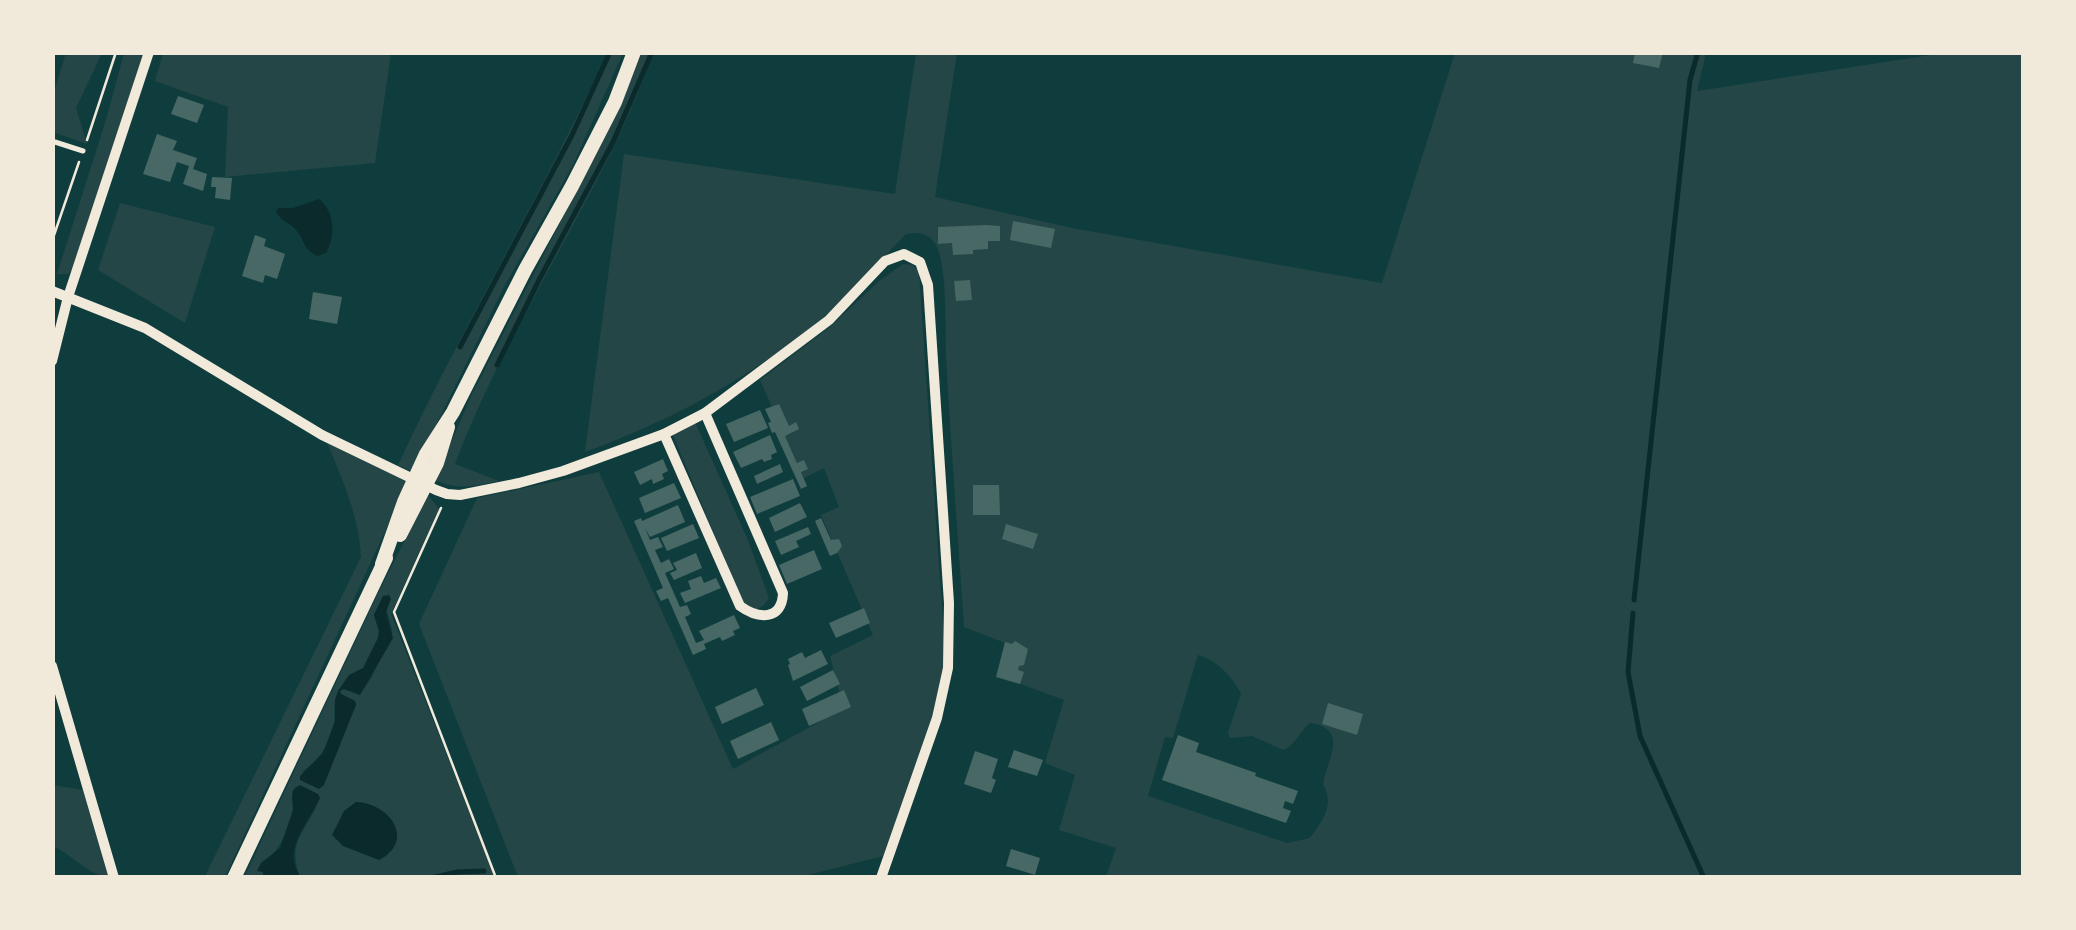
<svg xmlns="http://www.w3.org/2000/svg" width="2076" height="930" font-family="Barlow,sans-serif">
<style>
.green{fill:#244646;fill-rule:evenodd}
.water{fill:#0a2a2b}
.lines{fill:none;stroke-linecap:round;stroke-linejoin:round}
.stream{stroke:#0a2a2b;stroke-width:5}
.building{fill:#486865}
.path{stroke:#f1e9da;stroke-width:2.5}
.service{stroke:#f1e9da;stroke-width:5}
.minor{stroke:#f1e9da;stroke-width:10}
.secondary{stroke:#f1e9da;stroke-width:14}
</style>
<rect width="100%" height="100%" fill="#0f3d3e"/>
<!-- green -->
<g class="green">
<path d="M 66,53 L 102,53 L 76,108 L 87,144 L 53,132 L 53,95 Z"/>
<path d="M 124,53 L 146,53 L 81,261 L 68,274 L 57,274 L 106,120 Z"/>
<path d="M 163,53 L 391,53 L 375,163 L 225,177 L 228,107 L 155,81 Z"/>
<path d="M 607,53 L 623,53 L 573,165 L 505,285 L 413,472 L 398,465 C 463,325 543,193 607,53 Z"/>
<path d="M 642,53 L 654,53 C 641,83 630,114 615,144 C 563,251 497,352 455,464 L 499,481 C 473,486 460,491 435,480 L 471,396 L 614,118 Z"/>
<path d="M 916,53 L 957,53 L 935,197 L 1072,228 L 1382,283 L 1455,53 L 1706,53 L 1697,91 L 1943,53 L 2023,53 L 2023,877 L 1106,877 L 1116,848 L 1059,830 L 1075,775 L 1045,763 L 1064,700 L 1010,680 L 1023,650 L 964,627 C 958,537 951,447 946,356 C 945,332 948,258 934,242 C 927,232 916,232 906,234 C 879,261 854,291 825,316 C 757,374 669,422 585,452 L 624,154 L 895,194 ZM 1198,655 C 1217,660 1231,676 1241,693 L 1228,733 L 1230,738 L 1252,736 L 1283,750 C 1295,746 1300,731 1310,723 C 1350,729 1327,759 1323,784 C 1335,805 1323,820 1310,838 L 1287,843 L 1148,796 L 1165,737 L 1173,738 Z"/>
<path d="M 120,203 L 215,227 L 185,323 L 98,270 Z"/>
<path d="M 903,264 L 913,265 L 919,272 L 946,668 L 944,684 L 927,733 L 883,856 L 796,878 L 518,877 L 419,624 L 477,498 L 599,472 L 733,769 L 819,722 L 833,710 L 839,690 L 830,656 L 873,635 L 821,515 L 839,507 L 824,468 L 804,478 L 760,380 L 830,327 L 878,282 Z"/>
<path d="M 695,422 L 747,538 L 769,598 L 764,605 L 751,613 L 745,608 L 673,435 Z"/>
<path d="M 327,443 L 408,482 L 225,877 L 204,878 L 361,557 C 359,517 343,480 327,443 Z"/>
<path d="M 428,495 L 439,509 L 391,614 L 495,877 L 300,877 C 288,844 302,836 316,807 L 296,786 C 291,796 294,801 293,811 C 290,834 275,853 260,870 L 263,872 L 263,877 L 244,878 L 379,591 ZM 383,596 L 392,630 L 372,677 L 360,694 L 344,689 L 340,691 L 341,694 L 355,701 L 356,705 L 312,785 L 306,783 L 303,771 C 320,759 328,746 333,727 C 336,718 333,711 335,703 C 337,688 350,674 364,668 L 378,638 L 379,631 L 374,615 Z"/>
<path d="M 52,785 L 83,790 L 108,877 C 90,876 71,854 53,846 Z"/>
</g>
<!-- water -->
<g class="water">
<path d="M 319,199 C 335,212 336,236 326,253 L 318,256 C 301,248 306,241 296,230 C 289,222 282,222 276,212 L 278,208 L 293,208 Z"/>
<path d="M 389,595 L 391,599 L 386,612 L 393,638 L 360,695 L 344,689 L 340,691 L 341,694 L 355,701 L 356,705 L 324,785 L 319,789 L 300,780 L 300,776 L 323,753 L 335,721 L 335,700 L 338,691 L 349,675 L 363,668 L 378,638 L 379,631 L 374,615 L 383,596 Z"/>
<path d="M 300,785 L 318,794 L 320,798 C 312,817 291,839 294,861 C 295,867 298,872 300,877 L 263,877 L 263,872 L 257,871 L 261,863 L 280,848 L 293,810 L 292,797 L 293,790 Z"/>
<path d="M 356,802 C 390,803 416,841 379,860 L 343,846 L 332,835 L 344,811 Z"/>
</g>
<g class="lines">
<!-- stream -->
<g class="stream">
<path d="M 460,347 L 572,135 L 610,52"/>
<path d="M 497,365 L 539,280 L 613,142 L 652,52"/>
<path d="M 1634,600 L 1690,80 L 1698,52"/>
<path d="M 1633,613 L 1628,672 L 1640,736 L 1704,878"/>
<path d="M 431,878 L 457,872 L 484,871"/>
</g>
</g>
<!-- building -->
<g class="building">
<path d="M 1635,52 L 1663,52 L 1659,68 L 1633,63 Z"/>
<path d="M 178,96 L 204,105 L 197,123 L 171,114 Z"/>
<path d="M 157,134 L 177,141 L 173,150 L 197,158 L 193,169 L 207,174 L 203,191 L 183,184 L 189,166 L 177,162 L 170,182 L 143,174 Z"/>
<path d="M 212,177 L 232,178 L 230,200 L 215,198 L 216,187 L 211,187 Z"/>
<path d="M 1013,221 L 1055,229 L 1051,248 L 1010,240 Z"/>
<path d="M 987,225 L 1000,226 L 1000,241 L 988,241 L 988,249 L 973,250 L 973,254 L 953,255 L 952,243 L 938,244 L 938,227 Z"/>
<path d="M 255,235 L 266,239 L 264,246 L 285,254 L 277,279 L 265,275 L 263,283 L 242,276 Z"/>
<path d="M 970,280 L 972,300 L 956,301 L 954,281 Z"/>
<path d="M 313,292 L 342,297 L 337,324 L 309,319 Z"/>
<path d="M 779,404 L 789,426 L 796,422 L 799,429 L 785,436 L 797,463 L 804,460 L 808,469 L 801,472 L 807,486 L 801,489 L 775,432 L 772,433 L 768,423 L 771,422 L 765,409 Z"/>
<path d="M 760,410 L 768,428 L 734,442 L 726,424 Z"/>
<path d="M 770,435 L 777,452 L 771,455 L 772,459 L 764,462 L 762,459 L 741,468 L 733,452 Z"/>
<path d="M 663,459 L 668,471 L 662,474 L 664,479 L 653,484 L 652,479 L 640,485 L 634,472 Z"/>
<path d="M 780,464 L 783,472 L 757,484 L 754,476 Z"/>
<path d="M 793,479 L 800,496 L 757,514 L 750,497 Z"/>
<path d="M 674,483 L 681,498 L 645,513 L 639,498 Z"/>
<path d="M 973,485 L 999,485 L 1000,515 L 973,515 Z"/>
<path d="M 800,503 L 807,517 L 775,532 L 769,518 Z"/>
<path d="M 678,505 L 685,522 L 650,537 L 645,528 L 650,540 L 658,537 L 663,547 L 655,550 L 661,563 L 669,559 L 674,569 L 665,573 L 680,607 L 687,605 L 691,614 L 685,617 L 696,643 L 704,640 L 699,631 L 734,615 L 740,628 L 733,631 L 735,635 L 722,641 L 720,637 L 704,644 L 706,649 L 693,655 L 668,598 L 661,601 L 656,591 L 663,588 L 634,521 L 641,518 L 642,521 Z"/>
<path d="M 821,518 L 831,540 L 839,539 L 842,546 L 837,553 L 830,556 L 815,521 Z"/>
<path d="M 693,524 L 699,538 L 667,551 L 661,538 Z"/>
<path d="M 1006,524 L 1038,534 L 1033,549 L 1002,539 Z"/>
<path d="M 808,527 L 811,534 L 796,541 L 799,547 L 781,555 L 775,541 Z"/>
<path d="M 814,550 L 822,569 L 787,584 L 779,565 Z"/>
<path d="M 696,553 L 702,568 L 674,580 L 670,573 L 677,570 L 673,563 Z"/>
<path d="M 701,576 L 704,583 L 716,578 L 721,588 L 685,603 L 680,593 L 691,589 L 688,581 Z"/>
<path d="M 864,608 L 870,623 L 836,638 L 829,623 Z"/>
<path d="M 1015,641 L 1028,649 L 1024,665 L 1019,666 L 1018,670 L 1024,672 L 1020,684 L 996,677 L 1005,642 L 1012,644 Z"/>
<path d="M 821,650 L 828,664 L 793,681 L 788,665 L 790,664 L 788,659 L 802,652 L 805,658 Z"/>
<path d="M 833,670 L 840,684 L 807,701 L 800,687 Z"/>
<path d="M 756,688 L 764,705 L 722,724 L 715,707 Z"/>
<path d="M 844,690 L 851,707 L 809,726 L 802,709 Z"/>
<path d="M 1328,703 L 1363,714 L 1357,735 L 1322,724 Z"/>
<path d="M 771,722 L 779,740 L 738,759 L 730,741 Z"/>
<path d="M 1178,735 L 1199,743 L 1196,752 L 1256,773 L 1255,776 L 1298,791 L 1293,804 L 1285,801 L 1283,808 L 1291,811 L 1286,823 L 1162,780 Z"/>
<path d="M 1014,750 L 1043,760 L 1037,776 L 1008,767 Z"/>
<path d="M 975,751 L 998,759 L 992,778 L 996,780 L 991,793 L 964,784 Z"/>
<path d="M 1011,849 L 1040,858 L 1035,875 L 1006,866 Z"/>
</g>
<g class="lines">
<!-- path -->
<g class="path">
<path d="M 87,140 L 116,52"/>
<path d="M 52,241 L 79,162"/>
<path d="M 441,508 L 394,612 L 496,878"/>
</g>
<!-- service -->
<path class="service" d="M 55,142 L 83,151"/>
<!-- minor -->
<g class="minor">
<path d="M 52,291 L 145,328 L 322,435 L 436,490 L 447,494 L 460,495 L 519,483 L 563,471 L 664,434 L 705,413 L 829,320 L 885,261 L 904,254 L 920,262 L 928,285 L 949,603 L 948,668 L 937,718 L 881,878"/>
<path d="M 52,361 L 68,297 L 149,52"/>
<path d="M 664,434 L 740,606 C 758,619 782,621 783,593 L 705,413"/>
<path d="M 52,666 L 114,878"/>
</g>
<!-- secondary -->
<g class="secondary">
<path d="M 400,535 L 437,463 L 448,427"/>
<path d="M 382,564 L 404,502 L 426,454 L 453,412 L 525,270 L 572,186 L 615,102 L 634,52"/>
<path d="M 234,878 L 386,558"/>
</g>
</g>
<!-- border -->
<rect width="2076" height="930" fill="none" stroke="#f1e9da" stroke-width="110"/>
</svg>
